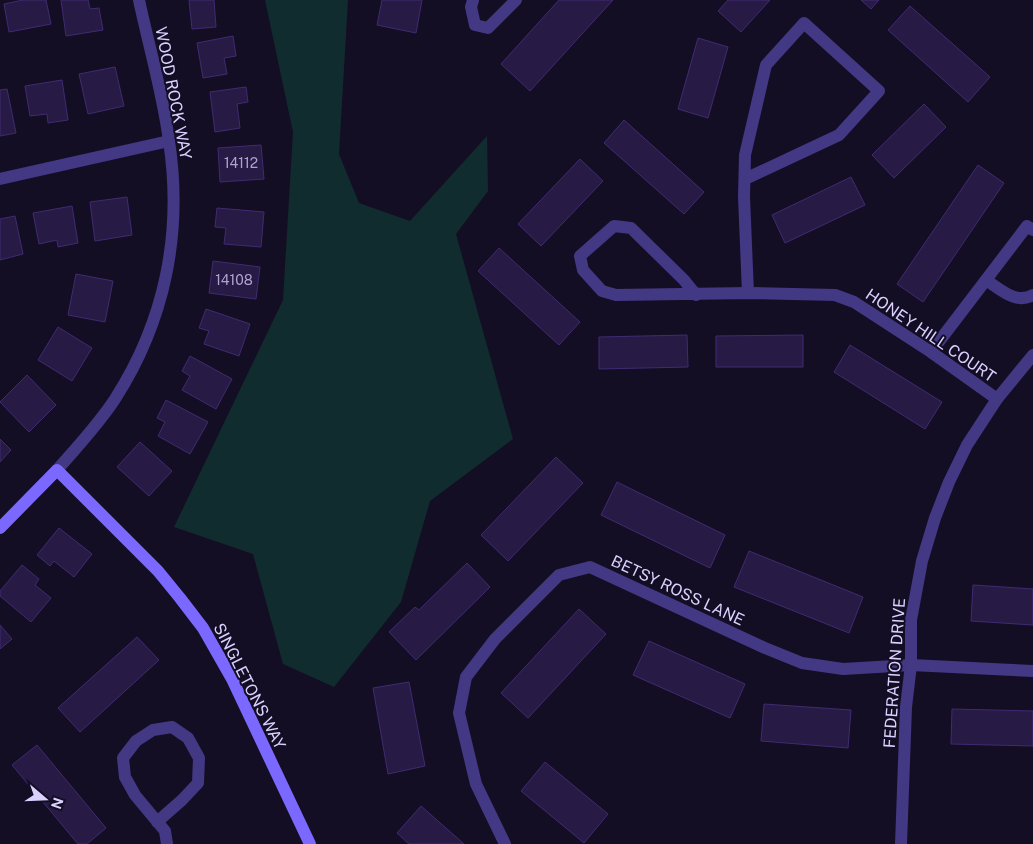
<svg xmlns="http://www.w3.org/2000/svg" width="1033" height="844" font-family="'Public Sans',sans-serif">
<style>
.green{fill:#112c2e}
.building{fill:#271a45;stroke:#402b72}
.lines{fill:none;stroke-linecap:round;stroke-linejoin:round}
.street{stroke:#433884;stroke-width:12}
.secondary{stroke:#7b68ff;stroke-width:12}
.labels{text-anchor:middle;stroke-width:4;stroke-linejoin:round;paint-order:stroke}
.number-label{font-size:14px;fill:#aea3d0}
.street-label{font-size:16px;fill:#dbd1ff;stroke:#140e24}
</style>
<rect width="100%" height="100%" fill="#140e24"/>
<!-- green -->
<path class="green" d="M 265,0 L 348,0 L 339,154 L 359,203 L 410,221 L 487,136 L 488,191 L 456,234 L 513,439 L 430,501 L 401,602 L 334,687 L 283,664 L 253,554 L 174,527 L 283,300 L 293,132 Z"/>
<!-- building -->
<g class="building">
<path d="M 23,0 L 46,0 L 51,24 L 9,32 L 4,4 Z"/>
<path d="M 61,0 L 88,0 L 90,9 L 99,8 L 103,30 L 66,36 Z"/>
<path d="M 189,0 L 214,0 L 216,27 L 192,29 Z"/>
<path d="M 382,0 L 422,0 L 416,33 L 377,25 Z"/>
<path d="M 559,0 L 613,0 L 530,91 L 501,64 Z"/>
<path d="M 728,0 L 770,0 L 741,32 L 718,11 Z"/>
<path d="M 861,0 L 879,0 L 871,9 Z"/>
<path d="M 910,6 L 990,77 L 968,102 L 888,30 Z"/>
<path d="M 233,36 L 236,56 L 224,58 L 227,74 L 203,78 L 197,43 Z"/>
<path d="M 698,38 L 728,47 L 708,118 L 678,109 Z"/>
<path d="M 115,67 L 124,106 L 88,114 L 79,74 Z"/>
<path d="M 62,80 L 68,120 L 48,123 L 47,114 L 30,116 L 25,86 Z"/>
<path d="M 246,87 L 248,102 L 237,104 L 240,128 L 215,132 L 210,92 Z"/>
<path d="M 7,89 L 16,133 L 0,136 L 0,90 Z"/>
<path d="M 924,104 L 946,127 L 894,178 L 872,155 Z"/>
<path d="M 624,120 L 704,192 L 684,214 L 604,143 Z"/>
<path d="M 261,145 L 264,179 L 220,182 L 218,148 Z"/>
<path d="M 580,159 L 603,181 L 541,246 L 518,224 Z"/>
<path d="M 978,165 L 1004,183 L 923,302 L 897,284 Z"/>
<path d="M 851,177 L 865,205 L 785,243 L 772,215 Z"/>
<path d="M 127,197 L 132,235 L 95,241 L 90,202 Z"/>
<path d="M 72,206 L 78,243 L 58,247 L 57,240 L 39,244 L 33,213 Z"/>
<path d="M 217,208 L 264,212 L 261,247 L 224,244 L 226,228 L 215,227 Z"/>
<path d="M 15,216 L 23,254 L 0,260 L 0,219 Z"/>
<path d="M 499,248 L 580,322 L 559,345 L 478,271 Z"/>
<path d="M 213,261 L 260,267 L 256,299 L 209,293 Z"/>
<path d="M 76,274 L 113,281 L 105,322 L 68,315 Z"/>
<path d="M 206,309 L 250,324 L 239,356 L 204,344 L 209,331 L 199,328 Z"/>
<path d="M 58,327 L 92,348 L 72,381 L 38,360 Z"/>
<path d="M 687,335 L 688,367 L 599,369 L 599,337 Z"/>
<path d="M 803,335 L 803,367 L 716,367 L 716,336 Z"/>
<path d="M 850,345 L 942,402 L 925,429 L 834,372 Z"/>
<path d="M 190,356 L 232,379 L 216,409 L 182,390 L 190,376 L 182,371 Z"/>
<path d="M 27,375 L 56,405 L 29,432 L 0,402 Z"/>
<path d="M 166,400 L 208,422 L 190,454 L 158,436 L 165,422 L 157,418 Z"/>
<path d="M 0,439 L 11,450 L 0,462 Z"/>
<path d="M 140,442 L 172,471 L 149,496 L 117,467 Z"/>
<path d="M 556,457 L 583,483 L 508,561 L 481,535 Z"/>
<path d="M 617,482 L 725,535 L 710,568 L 601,515 Z"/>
<path d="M 59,528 L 92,554 L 74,577 L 54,561 L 50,566 L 37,555 Z"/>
<path d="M 749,551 L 863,597 L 849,633 L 734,587 Z"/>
<path d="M 467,563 L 490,587 L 416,660 L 389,632 L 415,607 L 419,610 Z"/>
<path d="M 22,565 L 39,579 L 35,585 L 51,598 L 31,622 L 0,596 L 0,591 Z"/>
<path d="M 973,585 L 1033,589 L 1033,625 L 971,621 Z"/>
<path d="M 579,609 L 606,634 L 528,718 L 501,693 Z"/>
<path d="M 0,625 L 12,639 L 0,649 Z"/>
<path d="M 137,637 L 159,660 L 80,732 L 58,708 Z"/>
<path d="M 649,641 L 745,684 L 730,718 L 633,675 Z"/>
<path d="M 409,682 L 425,766 L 388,774 L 373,688 Z"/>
<path d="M 764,704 L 851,710 L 848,748 L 761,741 Z"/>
<path d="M 952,709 L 1033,711 L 1033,746 L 951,744 Z"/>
<path d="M 37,745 L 106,828 L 87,844 L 78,844 L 12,765 Z"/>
<path d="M 545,762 L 608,814 L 584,843 L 521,791 Z"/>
<path d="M 421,806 L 464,844 L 409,844 L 397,833 Z"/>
</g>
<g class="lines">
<!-- street -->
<g class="street">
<path d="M 473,0 L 471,7 L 475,25 L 488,28 L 516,0"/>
<path d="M 0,179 L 169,141"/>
<path d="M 745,179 L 839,135 L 879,91 L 804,23 L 766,65 L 745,155 L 744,197 L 748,293"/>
<path d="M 986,280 C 1000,289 1016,305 1033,295"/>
<path d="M 696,295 L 684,280 L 631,228 L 614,226 L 580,256 L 583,270 L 602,291 L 616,295 L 748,293 L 835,295 L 854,302 L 931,352 L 997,399"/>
<path d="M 931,352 L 1027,226 L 1033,230"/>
<path d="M 57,470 C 77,447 98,425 115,399 C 165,321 183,233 169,141 C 163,94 149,47 139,0"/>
<path d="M 157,822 L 182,800 L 198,783 L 199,758 L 188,738 L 172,727 L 153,730 L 136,741 L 123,758 L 125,777 L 135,795 L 165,831 L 167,844"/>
<path d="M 505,844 L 476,784 L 459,713 L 466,677 L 495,639 L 559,575 L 590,567 L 765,648 L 802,663 L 843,669 L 911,665 L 1033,671"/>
<path d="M 901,844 L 906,707 L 911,665 L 911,620 L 922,561 L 935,518 L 949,482 L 967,445 L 997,399 L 1033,355"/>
</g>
<!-- secondary -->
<path class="secondary" d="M 0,528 L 57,470 L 158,571 L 180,598 L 203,628 L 232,679 L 310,844"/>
</g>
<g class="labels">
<!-- number labels -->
<g class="number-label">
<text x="241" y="168">14112</text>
<text x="234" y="285">14108</text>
</g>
<!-- street labels -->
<g class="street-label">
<text transform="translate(174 93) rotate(79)" y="6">WOOD ROCK WAY</text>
<text transform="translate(931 335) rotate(34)" y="6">HONEY HILL COURT</text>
<text transform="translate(678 590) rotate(25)" y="6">BETSY ROSS LANE</text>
<text transform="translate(894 673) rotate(-86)" y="6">FEDERATION DRIVE</text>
<text transform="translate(250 686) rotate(63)" y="6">SINGLETONS WAY</text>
</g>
</g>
<!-- north arrow -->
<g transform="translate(45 799) rotate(109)" stroke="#140e24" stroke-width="4" paint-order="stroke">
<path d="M0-4L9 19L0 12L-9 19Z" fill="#dbd1ff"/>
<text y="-8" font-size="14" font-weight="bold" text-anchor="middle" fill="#dbd1ff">N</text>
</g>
</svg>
